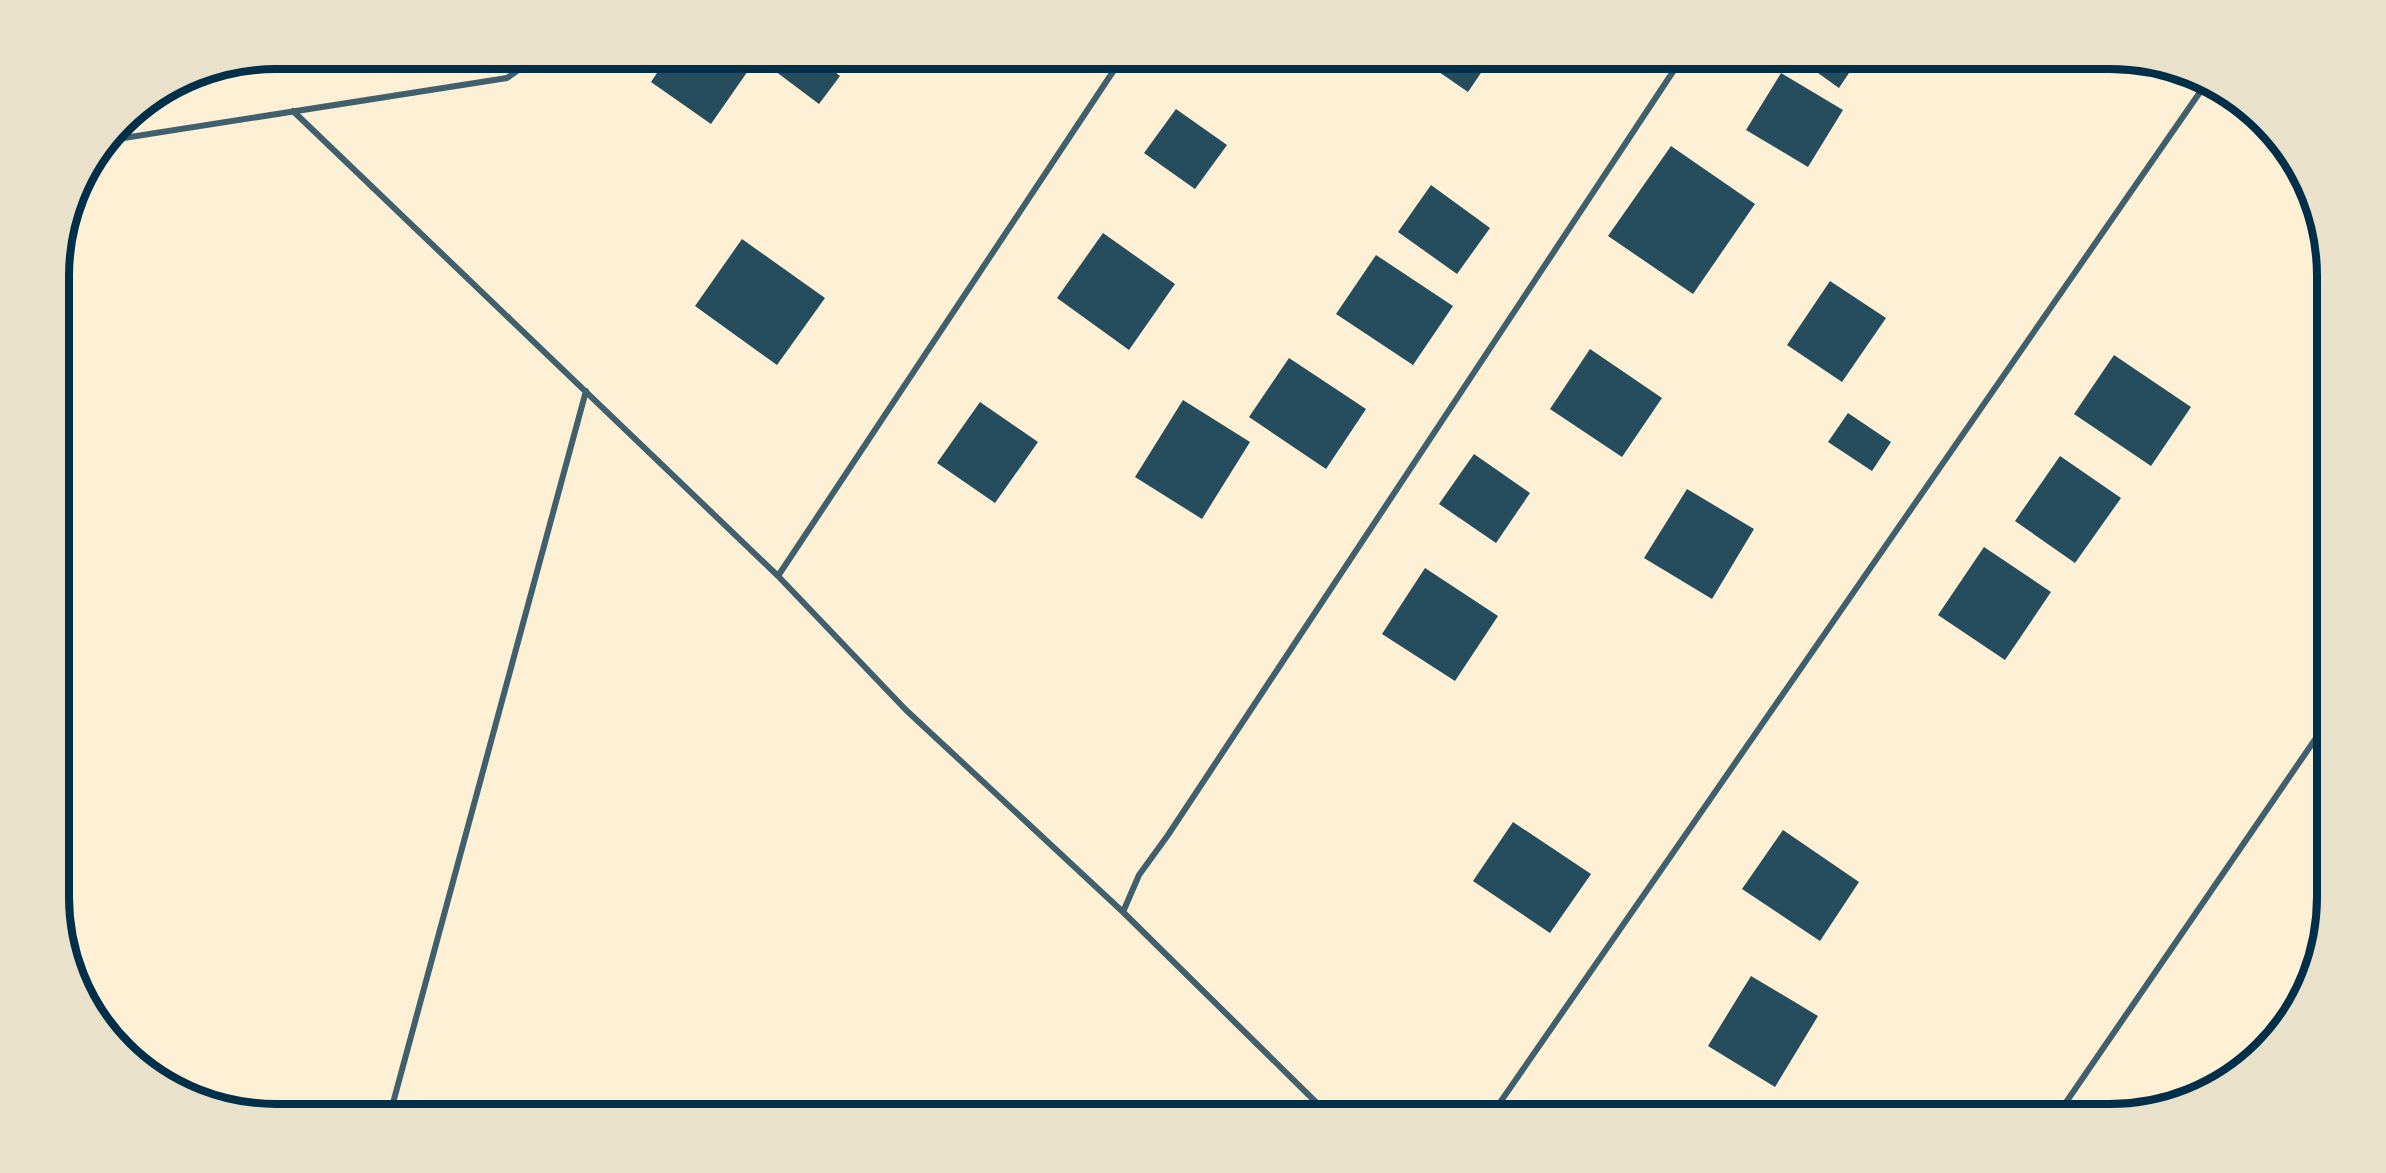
<svg xmlns="http://www.w3.org/2000/svg" width="2386" height="1173" font-family="Ubuntu,sans-serif">
  <rect width="100%" height="100%" fill="#fdf0d5"/>
  <path fill="#264d5e" d="M667,58H736L750,68L711,124L651,82Z
    M772,58H817L840,76L819,104L767,65Z
    M1425,58H1491L1468,92L1423,61Z
    M1797,58H1859L1839,88Z
    M1781,73L1843,110L1808,167L1746,130Z
    M1176,109L1227,145L1195,189L1144,153Z
    M1671,146L1755,204L1693,294L1608,236Z
    M1431,185L1490,228L1457,274L1398,232Z
    M1103,233L1175,284L1129,350L1057,298Z
    M742,239L825,298L777,365L695,306Z
    M1376,255L1453,306L1413,365L1336,314Z
    M1830,281L1886,318L1842,382L1787,345Z
    M1590,349L1662,398L1622,457L1550,409Z
    M2114,355L2191,407L2151,466L2074,414Z
    M1289,358L1366,409L1326,469L1249,417Z
    M1183,400L1250,442L1202,519L1135,477Z
    M980,402L1038,442L995,503L937,463Z
    M1848,413L1891,442L1872,471L1828,442Z
    M1474,454L1530,493L1496,543L1439,504Z
    M2060,456L2121,498L2075,563L2015,521Z
    M1687,489L1754,529L1712,599L1644,558Z
    M1984,547L2051,592L2005,660L1938,615Z
    M1425,568L1498,616L1455,681L1382,634Z
    M1513,822L1591,874L1550,933L1473,881Z
    M1783,830L1859,882L1820,941L1742,889Z
    M1751,976L1818,1016L1775,1087L1708,1046Z"/>
  <g fill="none" stroke-linecap="round" stroke-linejoin="round">
    <path stroke="#3f606c" stroke-width="6" d="M293,111L778,576L906,710L1123,912L1328,1114
      M111,140L507,78L535,58
      M778,576L1122,58
      M1123,912L1139,875L1168,835L1682,58
      M390,1114L586,391
      M1492,1114L2207,82
      M2058,1114L2327,722"/>
  </g>
  <path d="M0 0H2386V1173H0ZM276 69H2110A207 207 0 0 1 2317 276V897A207 207 0 0 1 2110 1104H276A207 207 0 0 1 69 897V276A207 207 0 0 1 276 69Z" fill="#e9e1ca" fill-rule="evenodd"/>
  <path fill="none" stroke="#003049" stroke-width="8" d="M276 69H2110A207 207 0 0 1 2317 276V897A207 207 0 0 1 2110 1104H276A207 207 0 0 1 69 897V276A207 207 0 0 1 276 69Z"/>
</svg>
